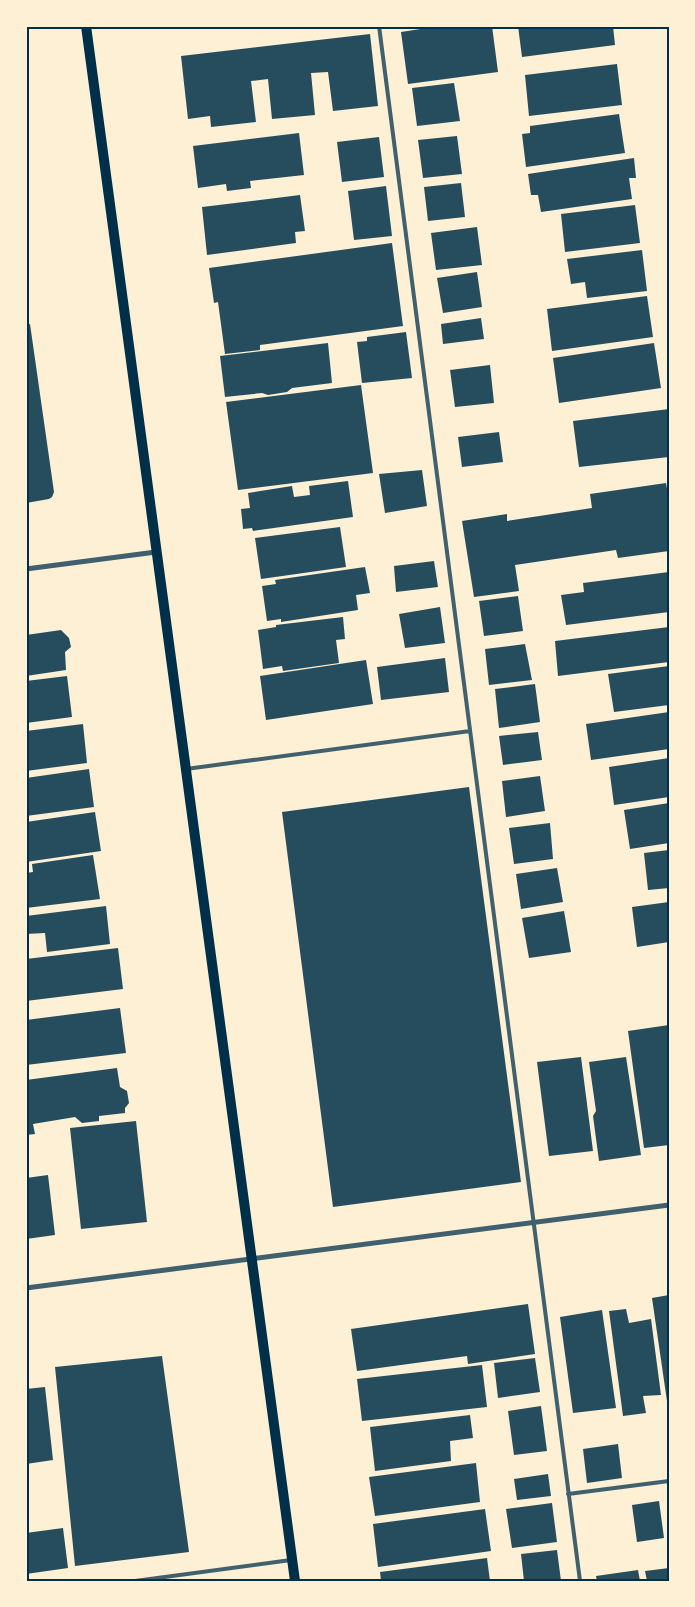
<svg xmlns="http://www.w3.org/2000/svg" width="695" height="1607" font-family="'Fira Sans Condensed',sans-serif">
  <rect width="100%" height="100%" fill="#fdf0d5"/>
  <path fill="#264d5e" d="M440,26H492L498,72L408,84L401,32Z
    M518,26H613L615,45L522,57Z
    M370,34L378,106L333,111L328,72L311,73L315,115L272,119L268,79L251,81L256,122L211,127L210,116L188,119L181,56Z
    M617,64L622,105L529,116L525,75Z
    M454,83L460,121L417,126L412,88Z
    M619,114L625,153L526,167L522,134L530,133V126Z
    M299,133L304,175L250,181L251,188L227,191L226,184L198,188L193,146Z
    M457,136L462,174L423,178L418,140Z
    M379,137L384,177L342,182L337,142Z
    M634,158L636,178H629L632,199L541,212L538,195H531L528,174Z
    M461,183L465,217L428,221L424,187Z
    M386,186L392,236L354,240L348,191Z
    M300,195L305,231L295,232L296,243L207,255L202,207Z
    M635,205L640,243L565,252L561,214Z
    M477,227L482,265L436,270L431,233Z
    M392,243L403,326L260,345V350L225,354L218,302L214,303L209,268Z
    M642,250L647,291L587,298L585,282L571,284L567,259Z
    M477,272L482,307L443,313L437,278Z
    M647,296L653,337L552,351L547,309Z
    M26,308H27L29,320L26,321Z
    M481,318L484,339L443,344L441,324Z
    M30,324L54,492L52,497L49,499L26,503V325Z
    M406,332L412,378L362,383L357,342L367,341V337Z
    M328,343L332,383L292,388L287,392L268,395L262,393L225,397L220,356Z
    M654,343L661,388L559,403L553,358Z
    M490,365L494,403L455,407L450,370Z
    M361,385L373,473L238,490L226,402Z
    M669,409V457L579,467L573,421Z
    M499,432L503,462L462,467L458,437Z
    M422,470L427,506L385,513L379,474Z
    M348,481L353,517L253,531L252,528L243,529L241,509L250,508L248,493L292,486L294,497L310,495L309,486Z
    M666,483L669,501V551L618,558L616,550L515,565L519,591L474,597L462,521L507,514V521L592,508L590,494Z
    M340,527L346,567L261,579L255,538Z
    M434,561L438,587L396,592L394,566Z
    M365,567L370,593L356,595L358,610L281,622V619L267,621L262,586L276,584L275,580Z
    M669,572V612L566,625L561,595L584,592L583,583Z
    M518,596L523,631L484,636L479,601Z
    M440,607L445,643L405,648L399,614Z
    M343,617L345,639L336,640L339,663L283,671L282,666L263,669L258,630L276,627V625Z
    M669,627V662L558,676L555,641Z
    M61,630L69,638L71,647L65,652L66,670L26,676V635Z
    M525,644L532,680L489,685L485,649Z
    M445,658L449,692L381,700L377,667Z
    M366,660L373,704L266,720L260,676Z
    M669,666V705L614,712L608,674Z
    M67,676L72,717L26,723V681Z
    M535,684L540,722L499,728L495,689Z
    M669,712V749L591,760L586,724Z
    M83,724L87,763L26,771V731Z
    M538,732L542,760L503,765L499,736Z
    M669,758V797L614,805L609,767Z
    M89,769L94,807L26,816V778Z
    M540,776L545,811L506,817L502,781Z
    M469,787L521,1182L333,1207L282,812Z
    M669,803V843L630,849L624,810Z
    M95,812L101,851L26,862V822Z
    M550,823L553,859L514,864L509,828Z
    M669,850V888L648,890L644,853Z
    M93,855L100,899L26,908V873L33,872L32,864Z
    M557,868L563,902L521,909L516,874Z
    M669,902V942L637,947L632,907Z
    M106,906L110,944L47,952L45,933L26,934V916Z
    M564,911L571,952L529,958L522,918Z
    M118,948L123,989L26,1001V959Z
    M120,1008L126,1053L26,1065V1020Z
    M669,1025V1145L644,1148L628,1031Z
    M581,1057L593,1151L549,1156L537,1062Z
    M626,1057L641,1155L599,1161L593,1116L596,1111L589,1062Z
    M117,1068L120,1087L127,1091L129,1103L125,1108V1113L99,1116V1121L82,1123L75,1117L33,1124L35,1134L26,1135V1080Z
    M136,1121L147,1222L81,1229L70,1128Z
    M48,1175L55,1235L26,1239V1178Z
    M669,1295V1408H668L652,1298Z
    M528,1304L535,1354L468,1364L467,1356L357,1371L351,1329Z
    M626,1309L629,1323L651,1319L661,1395L643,1396L646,1413L623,1416L609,1311Z
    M602,1310L616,1408L573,1413L560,1317Z
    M162,1356L189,1552L75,1566L55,1367Z
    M535,1358L540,1392L498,1398L494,1363Z
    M482,1365L487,1407L362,1421L357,1379Z
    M45,1387L53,1460L26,1464V1389Z
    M541,1406L547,1451L514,1455L508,1411Z
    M470,1415L473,1438L450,1441L451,1461L375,1471L370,1427Z
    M618,1444L622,1478L587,1483L583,1449Z
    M476,1463L480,1502L375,1516L369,1477Z
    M548,1474L551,1496L517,1500L514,1479Z
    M659,1501L664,1538L637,1542L632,1505Z
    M552,1503L557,1542L512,1548L506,1509Z
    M485,1509L491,1551L378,1567L373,1524Z
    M63,1528L68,1568L26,1574V1533Z
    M557,1550L561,1581H524L521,1554Z
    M487,1558L490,1581H381L380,1572Z
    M669,1568V1581H647L645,1571Z
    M638,1570L640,1581H597L596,1576Z"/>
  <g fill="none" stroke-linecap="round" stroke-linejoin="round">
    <path stroke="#3f606c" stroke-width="4" d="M379,26L580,1581
      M186,769L470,731
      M568,1494L669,1481
      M135,1581L291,1560"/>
    <path stroke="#3f606c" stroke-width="5" d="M26,569L156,552
      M26,1288L669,1205"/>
    <path stroke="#003049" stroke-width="10" d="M86,26L295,1581"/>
  </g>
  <rect width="695" height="1607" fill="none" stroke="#fdf0d5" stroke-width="55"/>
  <rect x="28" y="28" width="640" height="1552" fill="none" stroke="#003049" stroke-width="2"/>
</svg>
